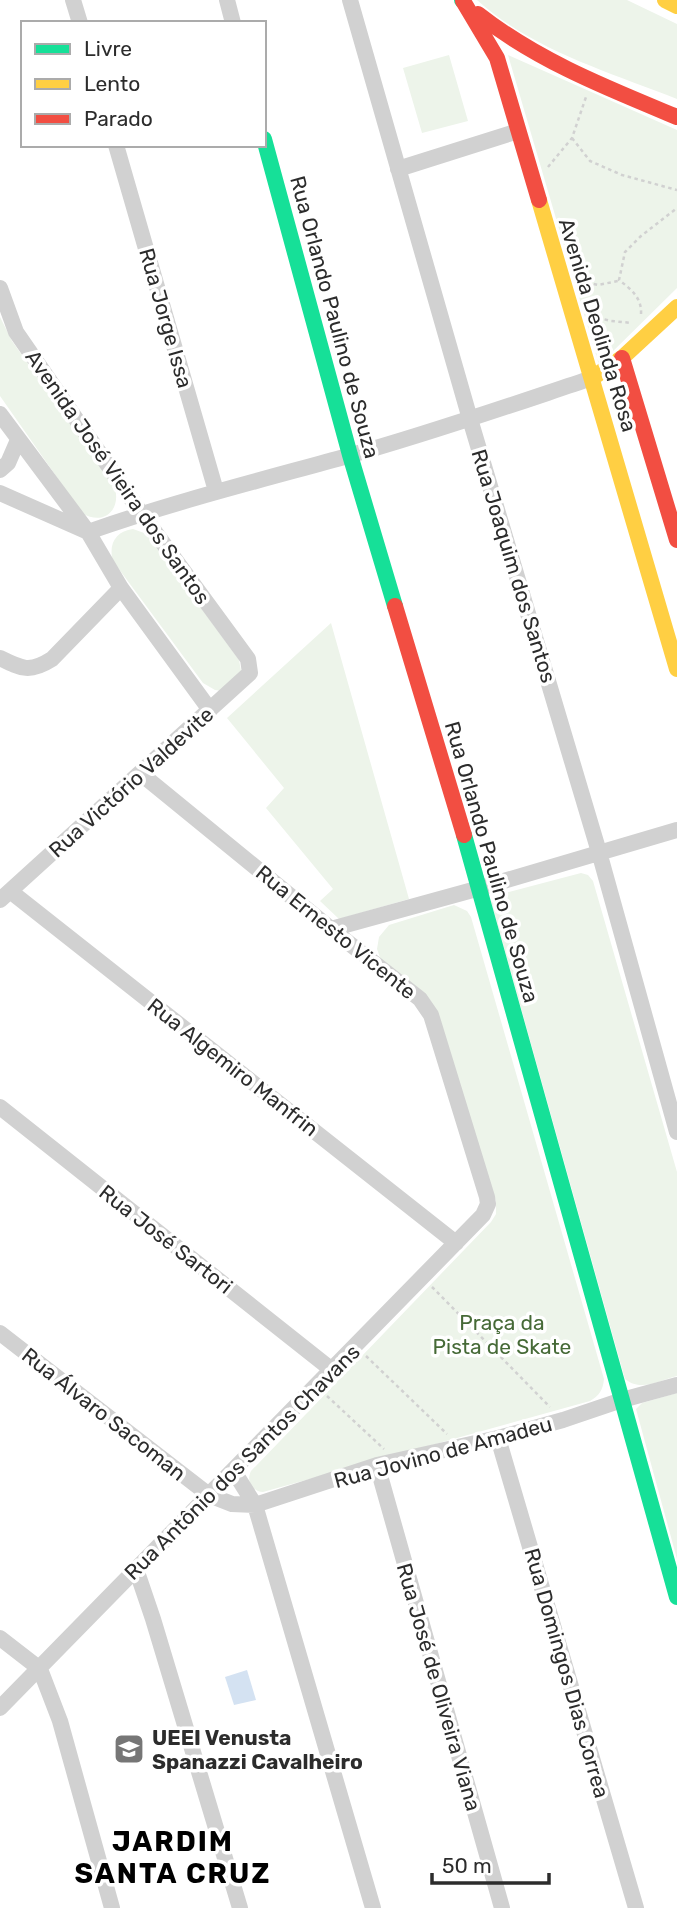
<svg xmlns="http://www.w3.org/2000/svg" width="677" height="1908" font-family="Rubik,sans-serif">
  <rect width="100%" height="100%" fill="#fff"/>
  <path fill="#edf4ea" d="M477,0H627L677,24V99C609,72 532,50 477,0Z
    M449,55L468,121L422,133L403,68Z
    M508,55L677,130V288L599,365Z
    M0,317L12,341L115,488C121,511 103,526 82,513L0,396Z
    M133,529L147,534L239,660L241,671L222,691L215,690L203,683L113,561C108,544 116,531 133,529Z
    M331,623L409,899L339,919L320,901L333,889L266,808L284,788L227,718Z
    M581,873L588,875L593,881L677,1172V1376C658,1381 641,1392 625,1379L491,901L498,895Z
    M454,905L467,911L471,917L604,1379C603,1390 599,1396 590,1401L263,1492C252,1491 246,1481 251,1471L491,1222L496,1214V1201L431,1001L381,960L377,949L379,937L389,925Z
    M677,1393V1559L636,1409L642,1403Z"/>
  <path fill="#d4e2f2" d="M247,1670L256,1700L234,1705L225,1677Z"/>
  <g fill="none" stroke-linecap="round" stroke-linejoin="round">
    <path stroke="#d1d1d1" stroke-width="2.5" stroke-dasharray="3.5 3.5" stroke-linecap="butt" d="M572,138L590,161L622,175L677,190
      M548,167L572,138L586,97
      M580,281L598,285L618,281
      M641,314C642,298 631,289 619,280L625,252L641,236L677,208
      M591,316L611,321L632,323
      M432,1287L550,1407
      M366,1356L447,1434
      M327,1396L384,1449"/>
    <path stroke="#d1d1d1" stroke-width="16" d="M73,0L80,23
      M227,0L233,23
      M350,0L470,419L599,852L677,1132
      M116,145L216,491
      M398,169L518,131
      M0,288L16,332L141,513L248,659L250,673L0,900
      M0,414L88,532L121,588L210,710
      M0,470L8,463L18,440
      M0,493L88,532C173,502 261,480 348,456C431,433 511,405 592,378
      M0,658C22,669 30,673 52,659L121,588
      M10,891L456,1243
      M331,929L480,888L677,830
      M0,1107L332,1370
      M0,1333L209,1495L232,1504L255,1505L377,1465L498,1438L563,1420L622,1400L677,1385
      M498,1438L636,1908
      M377,1465L502,1908
      M233,1470L255,1505L373,1908
      M136,1569L153,1619L240,1908
      M0,1638L40,1669L60,1721L112,1908
      M0,1708L483,1215L488,1204L487,1197L431,1015L420,999L331,929L140,773"/>
    <path stroke="#16e098" stroke-width="16" d="M462,0L463,1
      M264,139L350,455L395,606
      M464,835L677,1597"/>
    <path stroke="#ffcf43" stroke-width="16" d="M665,0L677,6
      M539,200L677,669
      M592,378L622,358L677,307"/>
    <path stroke="#f24e42" stroke-width="16" d="M463,1L497,58L539,200
      M478,14C538,61 607,88 677,117
      M622,358L677,540
      M395,606L464,835"/>
  </g>
  <defs>
    <g id="school-square" transform="scale(1.575)"><rect x="-9" y="-9" width="18" height="18" rx="4" fill="#767676" stroke="#fff"/><path d="M0-5L7-2L0 1L-7-2ZM-4 1L0 2.5L4 1V4Q0 6-4 4Z" fill="#fff"/></g>
  </defs>
  <g fill-rule="evenodd">
    <use href="#school-square" x="129" y="1749"/>
  </g>
  <g text-anchor="middle" dominant-baseline="central" stroke-width="7" stroke-linejoin="round" paint-order="stroke">
    <g font-size="21" fill="#2c2c2c" stroke="#fff">
      <text transform="translate(335 317) rotate(75)">Rua Orlando Paulino de Souza</text>
      <text transform="translate(166 318) rotate(74)">Rua Jorge Issa</text>
      <text transform="translate(598 325) rotate(73)">Avenida Deolinda Rosa</text>
      <text transform="translate(118 477) rotate(55)">Avenida José Vieira dos Santos</text>
      <text transform="translate(514 566) rotate(73)">Rua Joaquim dos Santos</text>
      <text transform="translate(131 782) rotate(-42)">Rua Victório Valdevite</text>
      <text transform="translate(492 862) rotate(74)">Rua Orlando Paulino de Souza</text>
      <text transform="translate(336 932) rotate(39)">Rua Ernesto Vicente</text>
      <text transform="translate(233 1067) rotate(38)">Rua Algemiro Manfrin</text>
      <text transform="translate(166 1239) rotate(38)">Rua José Sartori</text>
      <text transform="translate(104 1414) rotate(38)">Rua Álvaro Sacoman</text>
      <text transform="translate(443 1452) rotate(-15)">Rua Jovino de Amadeu</text>
      <text transform="translate(242 1462) rotate(-45)">Rua Antônio dos Santos Chavans</text>
      <text transform="translate(567 1673) rotate(74)">Rua Domingos Dias Correa</text>
      <text transform="translate(439 1687) rotate(74)">Rua José de Oliveira Viana</text>
    </g>
    <g font-size="21" fill="#466a37" stroke="#fff">
      <text x="502" y="1322">Praça da<tspan x="502" dy="24">Pista de Skate</tspan></text>
    </g>
    <g font-size="21" font-weight="bold" fill="#2c2c2c" stroke="#fff" text-anchor="start">
      <text x="152" y="1737">UEEI Venusta<tspan x="152" dy="24">Spanazzi Cavalheiro</tspan></text>
    </g>
    <g font-size="28" font-weight="bold" letter-spacing="2" fill="#000" stroke="#fff">
      <text x="173" y="1841">JARDIM<tspan x="173" dy="32">SANTA CRUZ</tspan></text>
    </g>
  </g>
  <rect x="21" y="21" width="245" height="126" fill="#ffffff" stroke="#ababab" stroke-width="2"/>
  <rect x="35" y="44" width="35" height="10" fill="#16e098" stroke="#ababab" stroke-width="2"/>
  <text x="84" y="56" font-size="21" fill="#2c2c2c">Livre</text>
  <rect x="35" y="79" width="35" height="10" fill="#ffcf43" stroke="#ababab" stroke-width="2"/>
  <text x="84" y="91" font-size="21" fill="#2c2c2c">Lento</text>
  <rect x="35" y="114" width="35" height="10" fill="#f24e42" stroke="#ababab" stroke-width="2"/>
  <text x="84" y="126" font-size="21" fill="#2c2c2c">Parado</text>
  <path d="M432 1873v10h117v-10" fill="none" stroke="#2c2c2c" stroke-width="3.5"/>
  <text x="442" y="1873" font-size="21" fill="#2c2c2c" stroke="#ffffff" stroke-width="5" paint-order="stroke">50 m</text>
</svg>
